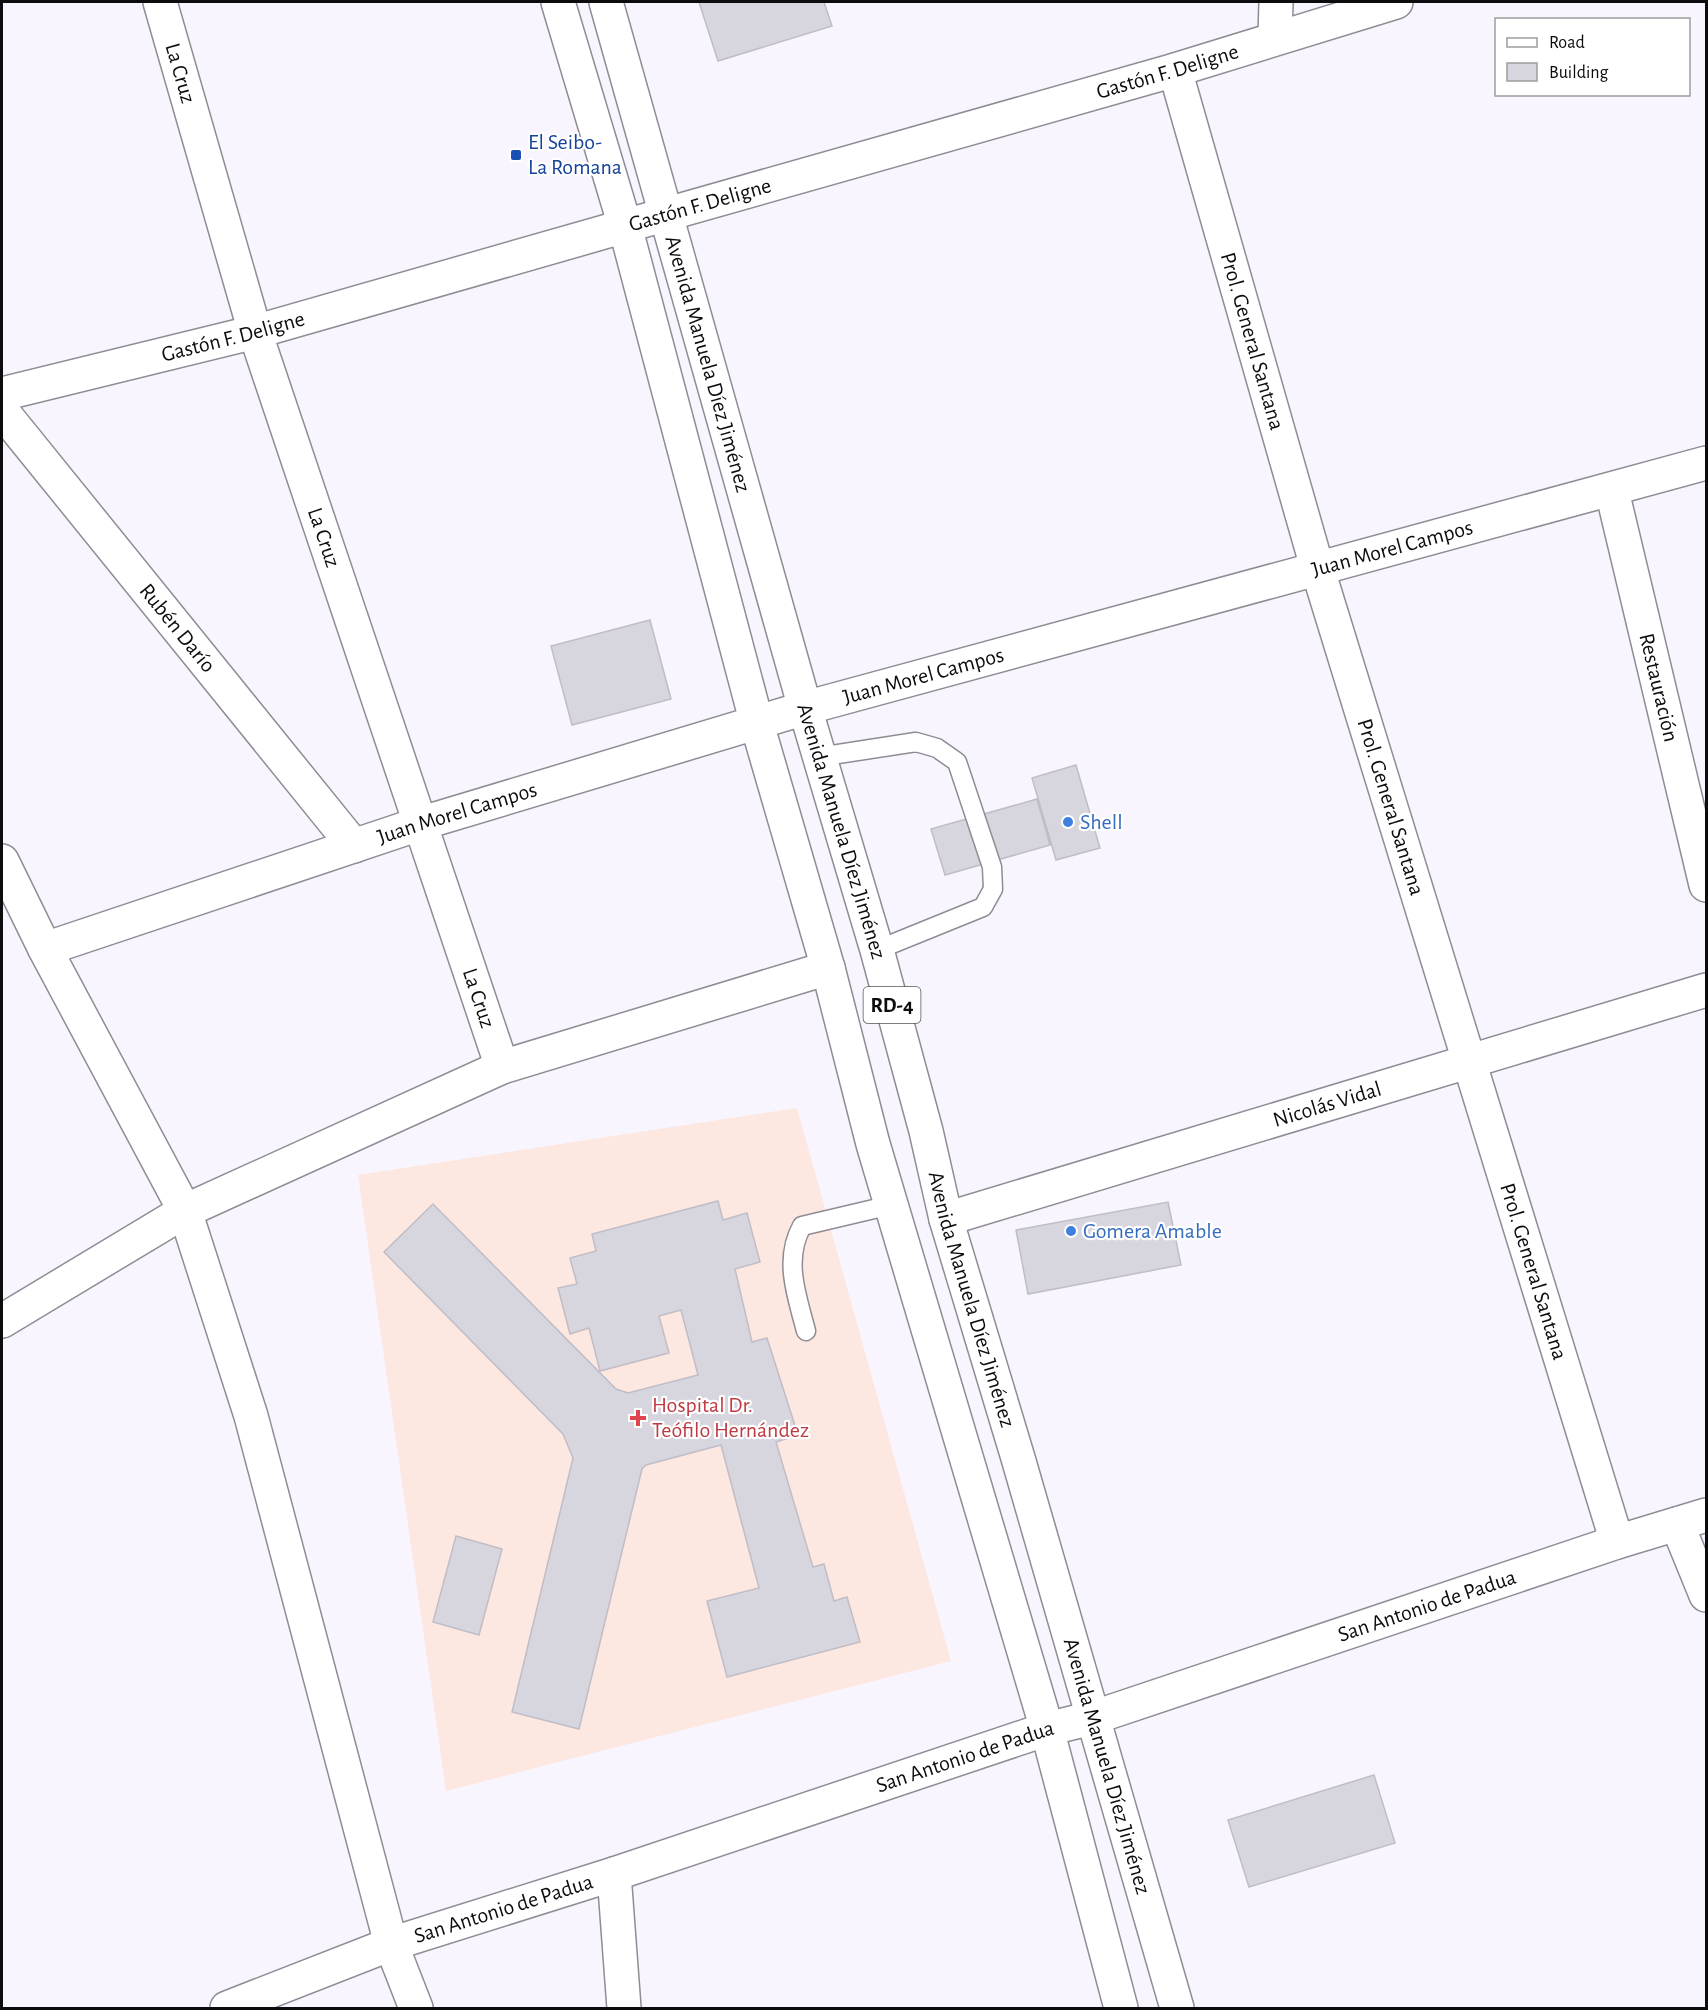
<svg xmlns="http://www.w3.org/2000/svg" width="1708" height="2010" font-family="'Alegreya Sans',sans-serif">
  <rect width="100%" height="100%" fill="#f8f5ff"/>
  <path fill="#fce8e1" d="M797,1108L951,1661L446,1791L358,1175Z"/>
  <path fill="#d7d5de" stroke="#c0bdc6" stroke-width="1.5" d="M699,2H824L832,26L718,61Z
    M650,620L671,699L572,725L551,646Z
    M1076,765L1100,848L1056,860L1032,778Z
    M1037,799L1050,845L945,875L931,829Z
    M718,1201L723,1220L747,1213L760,1262L735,1269L752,1342L767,1338L798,1435L776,1442L813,1567L824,1564L834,1601L847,1597L860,1642L727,1677L707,1601L759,1588L721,1445L646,1465L642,1469L579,1729L512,1712L573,1458L563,1434L384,1252L433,1204L616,1389L628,1393L698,1375L681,1310L659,1316L669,1353L600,1371L589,1328L570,1334L558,1288L577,1284L570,1258L596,1251L592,1234Z
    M1168,1202L1181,1265L1028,1294L1016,1230Z
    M456,1536L502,1549L479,1635L433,1622Z
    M1374,1775L1395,1843L1249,1887L1228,1820Z"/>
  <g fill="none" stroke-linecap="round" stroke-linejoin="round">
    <g stroke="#8e8c94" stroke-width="21">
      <path id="lane" d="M819,757L916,742L937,748L957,762L992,867L993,889L983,907L877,950
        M806,1331C797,1296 783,1260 802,1226L891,1205"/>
    </g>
    <g stroke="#8e8c94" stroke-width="36">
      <g id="street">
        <path id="s1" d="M160,2L255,332L502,1067"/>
        <path id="s2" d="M1175,70L1317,567L1617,1542"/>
        <path id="s3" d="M2,394L255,332L625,226"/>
        <path id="s4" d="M2,411L354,846"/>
        <path id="s5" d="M1612,491L1706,885"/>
        <path d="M2,861L45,949L185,1211L251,1416L391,1944L416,2008"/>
        <path id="s6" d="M45,949L419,824L805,708L1706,463"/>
        <path id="s7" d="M946,1219L1706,990"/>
        <path d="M2,1321L185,1211L502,1067L828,968"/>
        <path d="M1677,1524L1706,1595"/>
        <path d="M614,1874L624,2008"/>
        <path id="s8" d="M227,2008L391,1944L614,1874L1047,1729L1092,1718L1617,1542L1706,1515"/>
      </g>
    </g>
    <g stroke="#8e8c94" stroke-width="36">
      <g id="secondary">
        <path d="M1275,38L1276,2"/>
        <path id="s9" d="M625,226L1175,70L1396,2"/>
      </g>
    </g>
    <g stroke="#8e8c94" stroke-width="36">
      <g id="primary">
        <path d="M558,2L625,226L757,724L828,968L873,1144L1047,1729L1121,2008"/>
        <path id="s10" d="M606,2L805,708L877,950L926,1131L946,1219L1018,1458L1177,2008"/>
      </g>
    </g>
    <use href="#lane" stroke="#fff" stroke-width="18"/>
    <use href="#street" stroke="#fff" stroke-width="33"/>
    <use href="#secondary" stroke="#fff" stroke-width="33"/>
    <use href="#primary" stroke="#fff" stroke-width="33"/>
  </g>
  <rect fill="#1a4fb4" stroke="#fff" stroke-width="2" x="510" y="149" width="12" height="12" rx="3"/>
  <g fill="#3f7fe0" stroke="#fff" stroke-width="2">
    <circle cx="1068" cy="822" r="6"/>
    <circle cx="1071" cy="1231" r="6"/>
  </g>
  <path fill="#e0444e" stroke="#fff" stroke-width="2" d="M635 1409h6v6h6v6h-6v6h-6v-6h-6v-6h6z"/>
  <g text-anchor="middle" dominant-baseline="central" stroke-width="4.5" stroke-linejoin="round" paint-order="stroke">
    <rect fill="#fff" stroke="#555456" stroke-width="1.5" x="863.5" y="987" width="57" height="36" rx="4.5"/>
    <g font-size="21" font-weight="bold" fill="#0c0b0e">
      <text x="892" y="1005">RD-4</text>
    </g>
    <g font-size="22" fill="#0c0b0e" stroke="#fff">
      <text stroke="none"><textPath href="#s9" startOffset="564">Gastón F. Deligne</textPath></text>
      <text stroke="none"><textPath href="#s1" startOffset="74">La Cruz</textPath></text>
      <text stroke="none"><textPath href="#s9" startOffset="78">Gastón F. Deligne</textPath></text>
      <text stroke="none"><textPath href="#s3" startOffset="238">Gastón F. Deligne</textPath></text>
      <text stroke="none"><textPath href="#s2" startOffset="282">Prol. General Santana</textPath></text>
      <text stroke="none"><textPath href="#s10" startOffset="376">Avenida Manuela Díez Jiménez</textPath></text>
      <text stroke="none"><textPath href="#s1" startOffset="560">La Cruz</textPath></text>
      <text stroke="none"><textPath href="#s6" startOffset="1406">Juan Morel Campos</textPath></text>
      <text stroke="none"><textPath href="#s4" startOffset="279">Rubén Darío</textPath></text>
      <text stroke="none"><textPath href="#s6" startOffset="920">Juan Morel Campos</textPath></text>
      <text stroke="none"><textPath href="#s5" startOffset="202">Restauración</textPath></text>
      <text stroke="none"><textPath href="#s2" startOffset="768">Prol. General Santana</textPath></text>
      <text stroke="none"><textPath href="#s6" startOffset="434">Juan Morel Campos</textPath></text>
      <text stroke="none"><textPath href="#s10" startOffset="862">Avenida Manuela Díez Jiménez</textPath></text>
      <text stroke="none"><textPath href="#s1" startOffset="1046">La Cruz</textPath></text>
      <text stroke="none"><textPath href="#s7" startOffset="398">Nicolás Vidal</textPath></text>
      <text stroke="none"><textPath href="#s2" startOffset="1254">Prol. General Santana</textPath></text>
      <text stroke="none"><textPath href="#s10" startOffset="1348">Avenida Manuela Díez Jiménez</textPath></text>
      <text stroke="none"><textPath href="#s8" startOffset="1266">San Antonio de Padua</textPath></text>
      <text stroke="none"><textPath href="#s8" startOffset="780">San Antonio de Padua</textPath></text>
      <text stroke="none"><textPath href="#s10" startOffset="1834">Avenida Manuela Díez Jiménez</textPath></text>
      <text stroke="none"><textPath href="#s8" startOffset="294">San Antonio de Padua</textPath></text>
    </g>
    <g font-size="22" fill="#164399" stroke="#fff" text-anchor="start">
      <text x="528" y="142">El Seibo-<tspan x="528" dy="25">La Romana</tspan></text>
    </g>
    <g font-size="22" fill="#366cbe" stroke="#fff" text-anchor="start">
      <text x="1080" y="822">Shell</text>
      <text x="1083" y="1231">Gomera Amable</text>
    </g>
    <g font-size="22" fill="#be3a42" stroke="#fff" text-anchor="start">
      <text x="652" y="1405">Hospital Dr.<tspan x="652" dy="25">Teófilo Hernández</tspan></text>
    </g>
  </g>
  <rect width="1708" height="2010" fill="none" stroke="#0c0b0e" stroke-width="6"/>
  <rect x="1495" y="18" width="195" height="78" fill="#ffffff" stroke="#9e9d9f" stroke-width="1.5"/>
  <rect x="1507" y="38" width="30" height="9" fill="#ffffff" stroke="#9e9d9f" stroke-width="1.5"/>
  <text x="1549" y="48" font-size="18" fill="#0c0b0e">Road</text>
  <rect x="1507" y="63" width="30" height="18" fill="#d7d5de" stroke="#9e9d9f" stroke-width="1.5"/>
  <text x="1549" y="78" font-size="18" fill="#0c0b0e">Building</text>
</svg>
